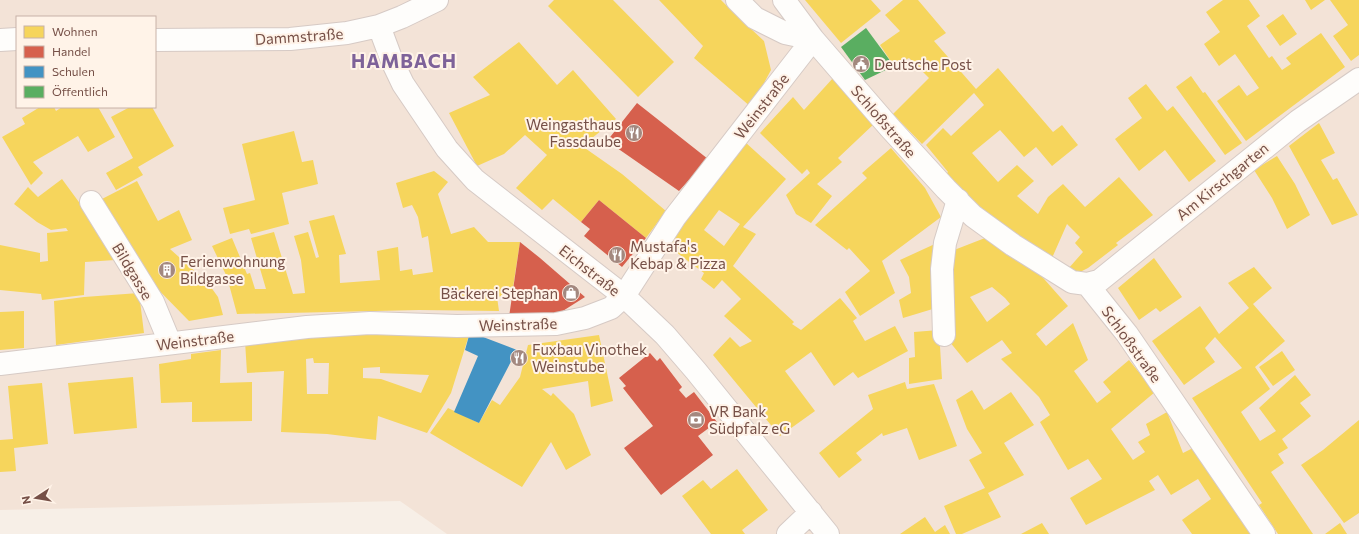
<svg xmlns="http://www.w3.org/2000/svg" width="1359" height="534" font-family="Commissioner,sans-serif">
  <rect width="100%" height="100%" fill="#f7efe7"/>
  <path fill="#f3e3d7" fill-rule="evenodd" d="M0,0H1359V534H447L400,501L0,510ZM17,17H155V107H17Z"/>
  <path fill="#f6d55c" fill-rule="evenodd" d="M554,0H613L674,62L638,97L548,6Z
    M659,0H721L735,14L764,41L771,70L751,107L694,58L703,46Z
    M805,0H871L881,11L841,43Z
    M903,0H918L946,33L934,41L976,89L998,68L1053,132L1062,125L1078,145L1052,166L1036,147L1024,157L1000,130L972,153L998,182L1017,165L1034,181L1017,196L1038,214L1048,197L1063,184L1085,207L1119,177L1153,215L1116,243L1118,245L1088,268L1082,271H1075L1068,269L1083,252L1075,243L1080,237L1067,224L1052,258L1022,239L974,202L946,174L948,172L926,145L943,128L951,136L984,105L974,93L922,144L893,114L929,78L909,58L894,66L880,45L900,31L885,15Z
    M1223,0H1249L1260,16L1247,26L1269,58L1272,56L1282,70L1291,64L1286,58L1321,33L1345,67L1246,141L1217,101L1239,85L1247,96L1259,88L1235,54L1219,66L1204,44L1220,32L1206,12Z
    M1305,0H1325L1311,10Z
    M1330,0H1359V55L1351,61L1333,36L1348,25Z
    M1283,14L1297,34L1280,46L1266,26Z
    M519,42L557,85L573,70L616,119L582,146L622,174L666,211L646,238L599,200L581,222L553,199L542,210L516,188L547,155L525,135L504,154L477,166L449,113L490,95L473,77Z
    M1191,76L1203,93L1205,92L1242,143L1225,155L1176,87Z
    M833,78L875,123L838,158L842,162L817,184L832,196L811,223L796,214L786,195L810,173L807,169L802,174L760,133L793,97L804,110Z
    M1146,84L1167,111L1173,106L1216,161L1189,182L1165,150L1139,171L1115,139L1142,118L1128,98Z
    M40,107H54L56,111L62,107H98L115,137L88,152L78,136L33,162L43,173L31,185L2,137L25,124L22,118Z
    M130,107H152L174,146L138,167L143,175L116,190L106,173L133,158L111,117Z
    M1319,123L1335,153L1321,160L1333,180L1337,178L1358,215L1332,225L1289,146Z
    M294,131L302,162L313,160L318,184L282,193L289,224L251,234L249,229L230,234L223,208L255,200L242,144Z
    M745,142L786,179L743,227L756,234L733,266L794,322L792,324L801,330L840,298L857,318L853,321L865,341L895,326L908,351L858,378L853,372L834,386L811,352L785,371L815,411L780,436L713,355L730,337L740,347L752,341L724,316L741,299L722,280L714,289L701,279L704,273L668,246L701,197ZM719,210L740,224L724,246L704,230Z
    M891,148L925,188L941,217L882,261L895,293L860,316L845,292L870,271L849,248L847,250L815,225L867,178L862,173Z
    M1277,156L1295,184L1310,215L1287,229L1272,198L1254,170Z
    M434,171L448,182L438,194L451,234L474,227L488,242H520L512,294L497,297L499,311L419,310L237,314L227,277L212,246L232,238L247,274L250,273L255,289H266L251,238L274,232L293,294L305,293L301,260L294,236L308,232L316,258L319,257L309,221L334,215L346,254L339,255L340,283L380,280L377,251L398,247L400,271L412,269L413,275L433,272L428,236L422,238L418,217L412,205L403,208L396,183Z
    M62,179L95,224L115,260L85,262L84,295L42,300L41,294L0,290V245L40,253V262L48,261L47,233L68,231L66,228L51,230L37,222L14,204L28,187L38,197Z
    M137,181L158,221L179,210L192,240L170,249L208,283L218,297L223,315L189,321L142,273L100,200Z
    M985,238L1037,271L1068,306L1036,334L1046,346L1073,323L1088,360L1074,371L1097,403L1111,392L1103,382L1129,360L1155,392L1111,429L1133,460L1145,452L1138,442L1150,435L1146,424L1167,412L1183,453L1199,445L1253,534H1192L1182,520L1211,499L1198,479L1171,495L1158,475L1149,481L1155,490L1086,525L1070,498L1102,479L1088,459L1068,470L1040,422L1050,415L1039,397L1001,359L1012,353L1002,340L967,363L949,341V252ZM992,287L1005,298L1010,304L987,322L970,297Z
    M937,243L936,308L903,318L899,300L911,293L909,277L900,260Z
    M1154,258L1182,297L1160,312L1156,308L1139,320L1118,288Z
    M1254,267L1272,288L1253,304L1285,341L1255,367L1270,389L1241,412L1260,441L1276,431L1259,408L1295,375L1311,395L1300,403L1311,416L1282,439L1288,448L1278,454L1284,463L1271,472L1313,534H1278L1259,505L1262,503L1192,398L1242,368L1215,337L1205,348L1215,362L1184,385L1152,341L1200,306L1219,334L1249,308L1228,283Z
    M139,293L144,333L56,345L54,301L84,297Z
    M24,311V348L0,350V312Z
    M939,330L942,379L909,384V358L915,357L914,332Z
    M329,333L469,335L451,393L427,433L378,416L376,440L327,434L281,432L284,371L247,373L245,341ZM313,358L314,363H329L328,394H307L306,359ZM380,367V373L429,375L421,393L381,379L363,378V368Z
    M599,335L613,401L591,407L588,381L542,389L551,396L553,393L574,414L591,455L566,470L551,442L522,487L430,433L448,408L479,423L492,400L500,405L520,377L528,345Z
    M221,350L220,383L252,382V421L192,422V402L161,403L159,364L191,359V354Z
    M1282,351L1295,370L1273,386L1259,367Z
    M133,377L137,428L74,434L68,383Z
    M905,382L907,389L934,384L957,446L919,460L907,428L883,436L882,433L856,453L862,460L839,478L819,453L873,409L868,395Z
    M42,383L48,444L14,448L16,471L0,472V440L13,439L8,386Z
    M972,390L984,410L1011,392L1034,425L1004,443L1024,475L988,493L1001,517L962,534H956L944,506L985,488L969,460L982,453L967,429L956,400Z
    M1359,420V513L1344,523L1301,465L1323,450Z
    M737,469L768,510L742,530L745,534H711L682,496L703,480L711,489Z
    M925,517L935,532L945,525L950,534H900Z
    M1042,523L1049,534H1021Z
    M1340,523L1347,534H1325Z"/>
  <path fill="#d6604d" d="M637,103L708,159L679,191L607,141Z
    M599,200L646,238L622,267L584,236L590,229L581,222Z
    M520,242L540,258L585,297L558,314L509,317Z
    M650,353L657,361L660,358L682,387L679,390L686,398L694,392L717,422L698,436L713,455L661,495L624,448L653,426L623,388L626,386L619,378Z"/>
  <path fill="#4393c3" d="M470,332L517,350L479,423L454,412L478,356L465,350Z"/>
  <path fill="#5aae61" d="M866,28L894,66L865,80L841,47Z"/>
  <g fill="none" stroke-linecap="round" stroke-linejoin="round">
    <g stroke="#d6cac5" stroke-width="24">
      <path id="minor" d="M737,0L755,18L785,33L813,39
        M784,0L813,39L890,128L946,189L973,216L1013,245L1072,282L1087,284L1127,334L1264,534
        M379,26L392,61L403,84L447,149L475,180L624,296L665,335L696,371L828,534
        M0,40L17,39
        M155,40L290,39L347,33L379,26L402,17L437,0
        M91,202L153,302L170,343
        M1087,284L1099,281L1298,121L1359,79
        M944,335L942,269L945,243L958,200
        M0,364L307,327L370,323L457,326L556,324L585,318L611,308L624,296L675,217L813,39
        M788,534L811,512"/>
    </g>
    <use href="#minor" stroke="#fefdfb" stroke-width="22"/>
  </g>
  <defs>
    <g id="civic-disc" transform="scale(0.9)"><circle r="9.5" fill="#a3887f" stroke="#fff3e8"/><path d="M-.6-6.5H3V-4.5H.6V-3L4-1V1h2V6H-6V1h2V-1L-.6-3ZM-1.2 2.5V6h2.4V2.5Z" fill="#fff"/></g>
    <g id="restaurant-disc" transform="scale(0.9)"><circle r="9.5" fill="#a3887f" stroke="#fff3e8"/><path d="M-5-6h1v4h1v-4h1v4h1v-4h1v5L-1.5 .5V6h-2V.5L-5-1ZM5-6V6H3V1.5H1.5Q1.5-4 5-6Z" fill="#fff"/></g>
    <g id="building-disc" transform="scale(0.9)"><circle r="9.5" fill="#a3887f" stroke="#fff3e8"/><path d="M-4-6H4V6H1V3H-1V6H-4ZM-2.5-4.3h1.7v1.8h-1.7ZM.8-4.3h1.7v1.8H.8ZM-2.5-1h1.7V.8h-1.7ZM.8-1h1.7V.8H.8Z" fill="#fff"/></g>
    <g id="shop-disc" transform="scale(0.9)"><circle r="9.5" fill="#a3887f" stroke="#fff3e8"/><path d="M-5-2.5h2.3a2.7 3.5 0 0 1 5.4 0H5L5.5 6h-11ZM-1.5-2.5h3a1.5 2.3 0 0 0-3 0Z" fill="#fff"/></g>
    <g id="bank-disc" transform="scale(0.9)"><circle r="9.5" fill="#a3887f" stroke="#fff3e8"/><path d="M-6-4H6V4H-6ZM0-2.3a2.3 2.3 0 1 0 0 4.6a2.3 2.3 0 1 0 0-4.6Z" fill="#fff"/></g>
  </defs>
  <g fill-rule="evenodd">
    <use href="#civic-disc" x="861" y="64"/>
    <use href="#restaurant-disc" x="634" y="133"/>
    <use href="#restaurant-disc" x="617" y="255"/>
    <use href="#building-disc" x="167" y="270"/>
    <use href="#shop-disc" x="571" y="293"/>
    <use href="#restaurant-disc" x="519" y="358"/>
    <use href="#bank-disc" x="696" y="420"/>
  </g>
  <g text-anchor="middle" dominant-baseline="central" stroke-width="4" stroke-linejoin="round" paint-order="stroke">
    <g font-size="15" fill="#765047" stroke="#fff3e8">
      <text transform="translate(299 36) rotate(-4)">Dammstraße</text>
      <text transform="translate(761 106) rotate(-52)">Weinstraße</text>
      <text transform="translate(884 121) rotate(49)">Schloßstraße</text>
      <text transform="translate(1222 181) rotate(-39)">Am Kirschgarten</text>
      <text transform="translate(590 270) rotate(38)">Eichstraße</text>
      <text transform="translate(133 271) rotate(59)">Bildgasse</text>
      <text transform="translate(518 324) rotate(-2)">Weinstraße</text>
      <text transform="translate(195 340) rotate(-7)">Weinstraße</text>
      <text transform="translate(1132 344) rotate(54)">Schloßstraße</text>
    </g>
    <g font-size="15" fill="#765047" stroke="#fff3e8" text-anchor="start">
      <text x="874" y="64">Deutsche Post</text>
      <text x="621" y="124" text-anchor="end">Weingasthaus<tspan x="621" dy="17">Fassdaube</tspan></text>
      <text x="630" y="246">Mustafa's<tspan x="630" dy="17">Kebap &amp; Pizza</tspan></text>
      <text x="180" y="261">Ferienwohnung<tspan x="180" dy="17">Bildgasse</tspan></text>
      <text x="558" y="293" text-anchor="end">Bäckerei Stephan</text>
      <text x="532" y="349">Fuxbau Vinothek<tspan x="532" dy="17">Weinstube</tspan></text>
      <text x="709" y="411">VR Bank<tspan x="709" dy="17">Südpfalz eG</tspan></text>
    </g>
    <g font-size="19" font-weight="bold" letter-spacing="1" fill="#7e6299" stroke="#fff3e8">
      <text x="404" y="60">HAMBACH</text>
    </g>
  </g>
  <rect x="16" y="16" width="140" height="92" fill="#fff3e8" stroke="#c8b2a8"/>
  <rect x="24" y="26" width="20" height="12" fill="#f6d55c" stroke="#c8b2a8"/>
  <text x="52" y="36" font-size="12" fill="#765047">Wohnen</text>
  <rect x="24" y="46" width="20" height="12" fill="#d6604d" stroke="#c8b2a8"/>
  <text x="52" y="56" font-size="12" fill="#765047">Handel</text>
  <rect x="24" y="66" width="20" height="12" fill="#4393c3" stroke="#c8b2a8"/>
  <text x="52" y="76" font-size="12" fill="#765047">Schulen</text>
  <rect x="24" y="86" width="20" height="12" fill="#5aae61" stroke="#c8b2a8"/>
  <text x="52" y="96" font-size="12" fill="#765047">Öffentlich</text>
  <g transform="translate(36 498) rotate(258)" stroke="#fff3e8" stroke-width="3" paint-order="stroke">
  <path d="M0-3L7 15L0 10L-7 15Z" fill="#765047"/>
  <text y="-6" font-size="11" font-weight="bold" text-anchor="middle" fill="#765047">N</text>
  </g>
</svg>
